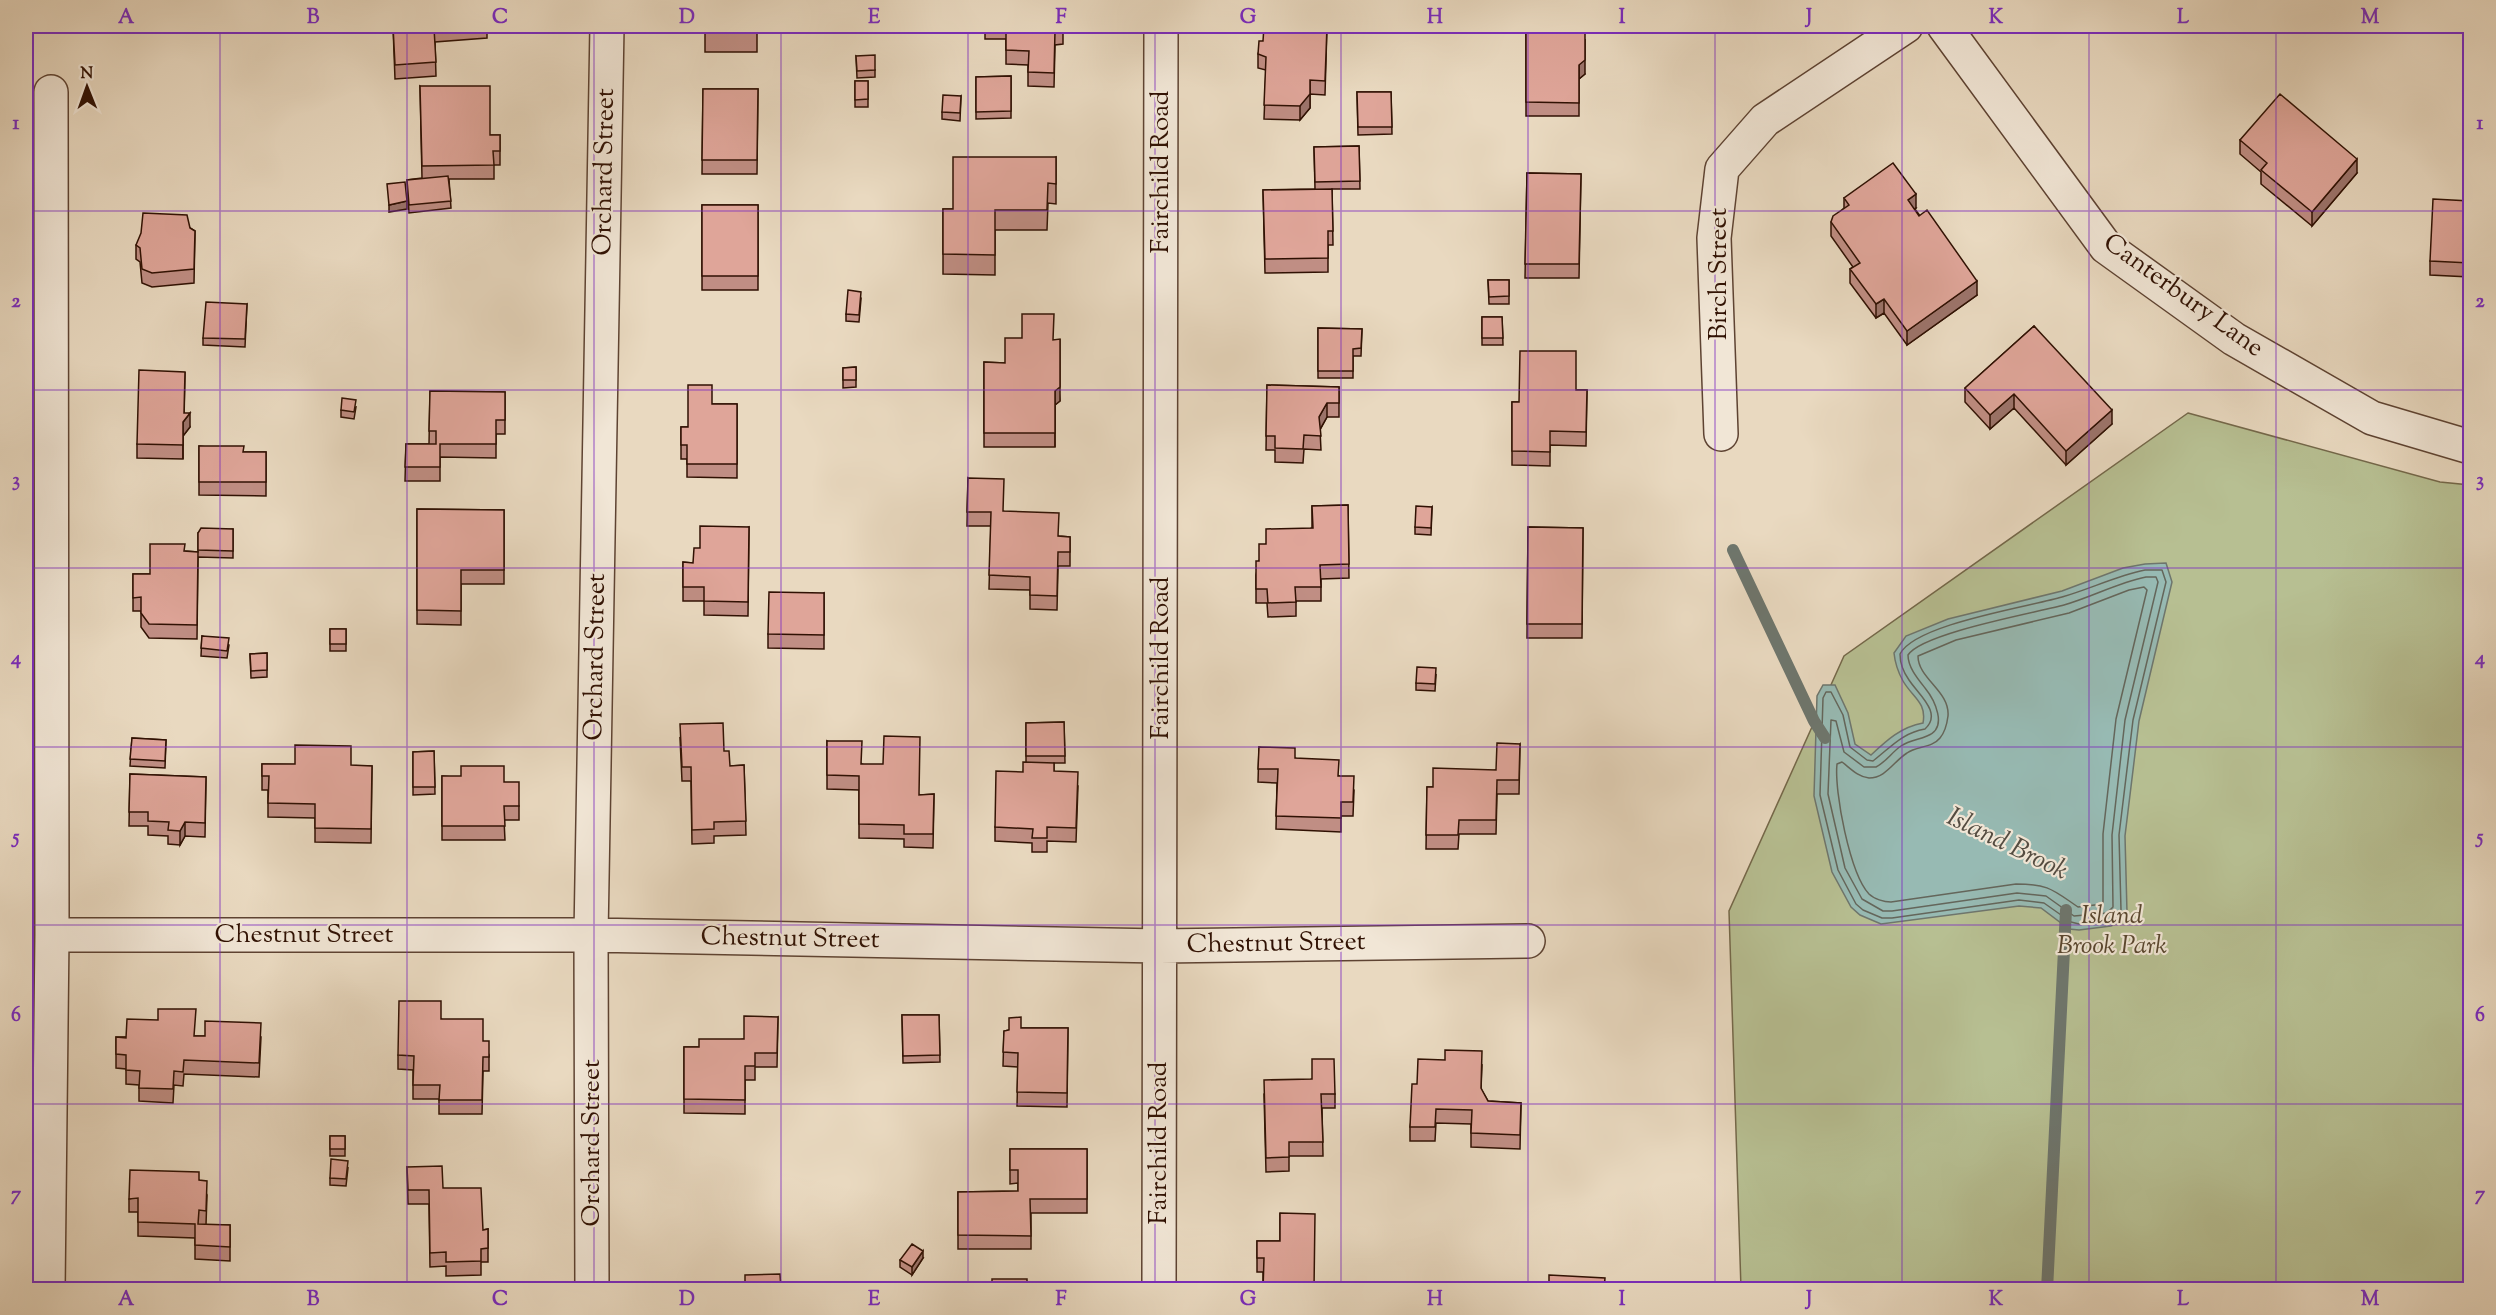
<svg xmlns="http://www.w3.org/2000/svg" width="2496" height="1315" font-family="'Sorts Mill Goudy',serif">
  <rect width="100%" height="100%" fill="#e9d9c0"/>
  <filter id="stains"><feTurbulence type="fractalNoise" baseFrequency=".00333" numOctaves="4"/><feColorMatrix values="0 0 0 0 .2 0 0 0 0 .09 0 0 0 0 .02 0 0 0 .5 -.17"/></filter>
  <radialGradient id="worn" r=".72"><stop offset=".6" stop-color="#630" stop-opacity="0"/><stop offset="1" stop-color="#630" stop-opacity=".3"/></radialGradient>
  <path fill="#b7bf92" stroke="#74684a" stroke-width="1.5" d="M2188,413L2440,482L2470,485V1289H1741L1729,911L1844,656Z"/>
  <path fill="#97bab3" stroke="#6e766d" stroke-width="1.5" d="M2166,563L2172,582L2139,721L2125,836L2127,912L2120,922L2111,926L2079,930L2069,929L2041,908L2019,906L1881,924L1860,915L1851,907L1832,872L1814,796L1817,696L1823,685H1835L1848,713L1855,744L1871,755C1887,740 1901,727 1923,723C1927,702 1912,697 1903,681C1898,672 1895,663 1894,653L1906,636L1948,619L2062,591L2123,568L2145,564Z"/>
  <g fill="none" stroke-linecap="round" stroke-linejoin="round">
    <path stroke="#64665b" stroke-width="1.5" d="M2145,570H2162L2166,582L2133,720L2119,835L2121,910L2116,917L2109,921L2079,924L2071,922L2044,903L2019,900L1892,918H1882L1863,910L1856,904L1838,870L1820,795L1823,698L1826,692H1831L1843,715L1850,747L1867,760L1873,761C1891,747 1902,733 1925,729C1943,713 1918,694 1909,680C1904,673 1900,663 1900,654C1915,624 2028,607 2062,597C2090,589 2116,576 2145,570Z
      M2146,577H2156L2158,582L2125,720L2112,835L2113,907L2107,913L2074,916L2046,896L2017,893L1892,911H1883L1862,899L1845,868L1828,794L1831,720L1836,721L1844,752L1864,767H1876C1886,762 1892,752 1901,746C1910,740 1918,740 1927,736C1949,728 1934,699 1925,688C1917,678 1908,667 1908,655C1922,633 2034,613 2064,605C2092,597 2117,583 2146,577Z
      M2144,587L2147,590L2116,719L2103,834V904L2078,907C2053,890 2049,884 2016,884L1891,902C1884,902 1874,899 1869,894C1850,874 1834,791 1837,764L1842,762C1850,768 1858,777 1869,778C1886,778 1894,761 1907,753C1917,746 1932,748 1940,738C1945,732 1947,724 1948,716C1950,691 1918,679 1918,656L1956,640L2069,613L2129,590Z"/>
    <path stroke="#6e766d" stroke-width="12" d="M1733,550L1814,721L1825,738
      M2047,1290L2066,910"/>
    <g stroke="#5e4332" stroke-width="36">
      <path id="minor" d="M1944,26L2106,247L2234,339L2372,418L2470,447
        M1721,434L1714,238L1722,169L1765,120L1906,26
        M52,935H591L1160,946L1528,941
        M48,1290L52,935L51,92
        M592,1290L591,935L607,26
        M1159,1290L1161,26"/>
    </g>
    <use href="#minor" stroke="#f1e6d6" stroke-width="33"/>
  </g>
  <path fill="#c08e84" stroke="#301103" stroke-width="1.5" d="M393,26H487V38L435,42L436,76L395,79Z
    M705,26H757V52H705Z
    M985,26H1063V44L1055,45L1054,87L1028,86V65L1006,64V39H985Z
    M1327,26L1325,95L1310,94V108L1300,120L1264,119L1266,70L1258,68V54L1263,41Z
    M1526,26L1585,74L1579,79V116H1526Z
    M856,56L875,70V77L857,78Z
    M1011,76V118L976,119V77Z
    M855,81H868V107H855Z
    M420,86L490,135H500V165H494V179H449L451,208L409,213L407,180L422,178Z
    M703,89H758L757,174H702Z
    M1357,92H1391L1392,134L1358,135Z
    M961,96L960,121L942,119V112Z
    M2240,140L2357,173L2312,226L2261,184V172L2240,154Z
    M1359,146L1360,189H1332L1333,245H1328V272L1265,273L1263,190L1315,189L1314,147Z
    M1056,157V204L1048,203L1047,230H995V275L943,274V209H953Z
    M1527,173L1581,174L1579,278H1525Z
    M1844,198L1916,208L1915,209L1977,295L1907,345L1884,313L1876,318L1850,283V269L1853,267L1831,236V222L1844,208Z
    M2470,201V289V277L2430,275V261Z
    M702,205H758V290H702Z
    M190,228L195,231L194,283L152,287L142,283L140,262L136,259V245Z
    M1488,280H1509V304H1489Z
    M861,299L859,322L846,321V314Z
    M247,304L245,347L203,345V338Z
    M1482,317H1502L1503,345H1482Z
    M2034,326L2112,424L2066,465L2014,408L1990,429L1965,402V388Z
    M1318,328L1362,329L1361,356H1353V378H1318Z
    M1022,338L1054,340L1060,401L1055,405V447H984V362L1005,363Z
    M856,367V387L843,388V368Z
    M1267,385L1339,387V417H1327L1320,430L1321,450L1304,449L1303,463L1275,462V450H1266Z
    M1576,390H1587L1586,446L1550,445V466L1512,465V402H1519Z
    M430,391L505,392V434H496V458L440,457V481H405L406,444H429Z
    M712,404H737V478L687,477V459H681V427H688Z
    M356,407L354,419L341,417V410Z
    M184,413L190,427L183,436V459L137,458V444Z
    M199,446L244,452H266V496L199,495Z
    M968,478L1003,511L1059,536L1070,537V566H1058L1057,610L1030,609V590L989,589L991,526H967Z
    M1348,505L1349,578L1321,579V601H1296V616L1268,617L1267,603H1256V575L1259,561L1266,544L1312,528V506Z
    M1432,507L1431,535L1415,534V527Z
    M417,509L504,510V584H461V625L417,624Z
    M749,527L748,616L704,615V601H683V562L693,563L700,548Z
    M1528,527L1583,528L1582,638H1527Z
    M233,529V558L198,557L197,639L149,638L141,627V611H133V574H150L185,551L198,552V533Z
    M824,593V649L768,648V634Z
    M330,629H346V651H330Z
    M202,636L229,645L227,658L201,656Z
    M267,653V677L251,678L250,654Z
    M1436,675L1435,691L1416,690V683Z
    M1064,722L1065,763H1054V771L1078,786L1076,842L1047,841V852H1032V843L995,841V827L1023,772L1026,762V723Z
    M132,738L166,740L165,768L130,766Z
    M680,738L730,766L744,765L746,835L714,836V843L692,844L691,781H682Z
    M827,741L862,764L920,795L934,794L933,848L904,847V839L859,838V790L827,789Z
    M1520,744L1519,794H1497L1496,834H1459L1458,849H1426L1427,787H1433L1496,770Z
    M1259,747L1295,758L1339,776L1354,790L1353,816H1341V832L1276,829L1277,783L1258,782Z
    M434,751L435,794L413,795V752Z
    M262,764L372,766L371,843L315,842V818L268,817V790H262Z
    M130,774L206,777L205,837L185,836L180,845L168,844V836L148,835V826H129Z
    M442,776L504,782L519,806V820H504L505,840H442Z
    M902,1015H939L940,1062L903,1063Z
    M778,1017L777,1067H755V1080H745V1114L684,1113V1047H699L744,1039Z
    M441,1019L483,1041L489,1055V1071H483L482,1114H439V1099H413V1070L398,1069V1055Z
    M1021,1028H1068L1067,1107L1017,1106L1018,1067L1003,1066L1004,1031L1009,1030Z
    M195,1036L261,1037L259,1077L184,1074L183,1086L174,1085L173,1103L139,1101V1085L126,1084V1069L116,1068V1037Z
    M1482,1065L1481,1089L1488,1101L1521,1103L1520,1149L1471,1147V1124L1436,1123L1435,1141H1410V1127L1417,1084Z
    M1312,1079L1335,1094V1108H1322L1323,1156H1289V1171L1266,1172L1264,1094Z
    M330,1136H345V1156H330Z
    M1010,1149H1087V1213H1031V1249H958V1192L1018,1191V1183L1010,1184Z
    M407,1167L443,1188L483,1230L488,1229V1262H481V1275L446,1276V1266L430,1267L429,1204H408Z
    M348,1168L346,1186L330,1185V1178Z
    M199,1180L207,1195L206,1225H230V1261L195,1259V1238L138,1236V1212H129V1199Z
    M1280,1213L1314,1290H1263V1272H1257V1241H1280Z
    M923,1258L912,1275L900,1267V1260Z"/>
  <path fill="#9c746b" stroke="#301103" stroke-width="1.5" d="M1585,39V74L1579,79V65Z
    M1310,80V108L1300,120V106Z
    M2357,159V173L2312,226V212Z
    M1916,194V208L1908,213V200Z
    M407,201V209L389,212V205Z
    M1977,281V295L1907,345V331Z
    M1884,299V313L1876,318V304Z
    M1060,339V401L1055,405V447V391Z
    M185,372L184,421L190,413V427L183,436V459V422Z
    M2014,394V408L1990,429V415Z
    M1327,403V417L1319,431V417Z
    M2112,410V424L2066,465V451Z
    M185,822V836L180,845V831Z
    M923,1251V1258L912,1275V1267Z"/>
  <path fill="#dfa599" stroke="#301103" stroke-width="1.5" d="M393,26H469L434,28L436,62L395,65Z
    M705,26H757V32H705Z
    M1006,26H1063V30L1055,31L1054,73L1028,72L1029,51L1006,50Z
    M1264,26H1327L1325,81L1310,80V94L1300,106L1264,105L1266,57L1258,54L1259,41H1263Z
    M1526,26H1585V60L1579,65V103L1526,102Z
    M875,55V70L857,71L856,56Z
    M1011,76V111L976,112V77Z
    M855,81H868V99L855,100Z
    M420,86H490V135H500V151H493L494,165L422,166Z
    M703,89H758L757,160H702Z
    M1357,92H1391L1392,127H1358Z
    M2280,94L2357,159L2312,212L2261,170L2267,163L2240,140Z
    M943,95L961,96L960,113L942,112Z
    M1359,146L1360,181L1315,182L1314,147Z
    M953,157H1056V184L1048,183L1047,210H995V255L943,254V209H953Z
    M1893,163L1916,194L1908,200L1919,216L1927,210L1977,281L1907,331L1884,299L1876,304L1850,269L1860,263L1831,222L1833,216L1849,205L1844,198Z
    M1527,173L1581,174L1579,264H1525Z
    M448,176L451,201L409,205L407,180Z
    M405,182L407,201L389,205L387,184Z
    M1332,189L1333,231H1328V258L1265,259L1263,190Z
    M2433,199L2470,201V263L2430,261Z
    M702,205H758V276H702Z
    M143,213L187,215L190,228L195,231L194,269L152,273L142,269L140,248L136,245L141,233Z
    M1488,280H1509V296L1489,297Z
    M848,290L861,292L859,315L846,314Z
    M206,302L247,304L245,339L203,338Z
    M1022,314H1054L1053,340L1060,339V387L1055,391V433H984V362L1005,363V338H1022Z
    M1482,317H1502L1503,338H1482Z
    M2034,326L2112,410L2066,451L2014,394L1990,415L1965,388Z
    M1318,328L1362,329L1361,348L1353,349V371H1318Z
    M1520,351H1576V390H1587L1586,432L1550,431V452L1512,451V402H1519Z
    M856,367V380H843V368Z
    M139,370L185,372L184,413H190L183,422V445L137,444Z
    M688,385H712V404H737V464H687V445H681V427H688Z
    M1267,385L1339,387V403H1327L1319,417L1321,436L1304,435L1303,449L1275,448V436H1266Z
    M430,391L505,392V420H496V444H440V467H405L406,444H436V431H429Z
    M342,398L356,400L354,412L341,410Z
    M199,446H244L243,452H266V482H199Z
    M968,478L1004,479L1003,511L1059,513L1058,536L1070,537V552H1058L1057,596L1030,595V577L989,575L991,512H967Z
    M1348,505L1349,564L1320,565L1321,587H1295L1296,602L1268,603L1267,589H1256V561H1259V544H1266V529L1313,528L1312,506Z
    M1416,506L1432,507L1431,528L1415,527Z
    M417,509L504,510V570H461V611L417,610Z
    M700,526L749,527L748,602L704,601V587H683V562L693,563L694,548H700Z
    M1528,527L1583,528L1582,624H1527Z
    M201,528L233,529V551L198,550V533Z
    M150,544H185L184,551L198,552L197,625L149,624L141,613V597L133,598V574H150Z
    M769,592L824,593V635L768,634Z
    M330,629H346V644H330Z
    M202,636L229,638L227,651L201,648Z
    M267,653V670L251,671L250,654Z
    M1417,667L1436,668L1435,684L1416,683Z
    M1064,722L1065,756H1026V723Z
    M723,723L724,751H729L730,766L744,765L746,821L714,822V829L692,830L691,767H682L680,724Z
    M884,736L920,737L919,795L934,794L933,834H904V825L859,824V776L827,775V741H862L861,764H883Z
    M132,738L166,740L165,761L130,759Z
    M1497,743L1520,744L1519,780H1497L1496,820H1459L1458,835H1426L1427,787H1433V768L1496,770Z
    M295,745L351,746V765L372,766L371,829L315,828V804L268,803L269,776H262V764H295Z
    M1259,747L1295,748V758L1339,760L1338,776H1354L1353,802H1341V818L1276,816L1278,769H1258Z
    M434,751L435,787H413V752Z
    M1023,762L1054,763V771L1078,772L1076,828L1047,827V838H1032L1033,829L995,827L996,771L1023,772Z
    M461,766H504V782H519V806H504L505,826H442V776H461Z
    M130,774L206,777L205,823L185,822L180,831L168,830L169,822L148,821V812H129Z
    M399,1001H441V1019H483V1041H489V1057H483L482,1100H439L440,1085H413L414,1056L398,1055Z
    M158,1009H196L194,1036H205V1021L261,1023L259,1063L184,1060L183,1072L174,1071L173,1089L139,1088L140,1071L126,1070V1055L116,1054V1037L126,1038L127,1019L158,1020Z
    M902,1015H939L940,1055L903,1056Z
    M744,1016L778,1017L777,1053H755V1066H745V1100L684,1099V1047H699V1039H744Z
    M1021,1017V1028H1068L1067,1093L1017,1092L1018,1053L1003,1052L1004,1031L1009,1030V1018Z
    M1445,1050L1482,1051L1481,1088L1488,1101L1521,1103L1520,1135L1471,1133L1472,1110L1436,1109L1435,1127H1410L1412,1084H1417L1418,1059L1445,1060Z
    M1312,1059H1334L1335,1094H1321L1323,1142H1289V1157L1266,1158L1264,1080L1312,1079Z
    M330,1136H345V1149H330Z
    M1010,1149H1087V1199H1030L1031,1236L958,1235V1192L1018,1191V1170H1010Z
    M331,1159L348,1161L346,1179L330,1178Z
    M442,1166L443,1188H481L483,1230L488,1229V1248L481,1249V1261L446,1262V1252L430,1253L429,1190H408L407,1167Z
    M130,1170L199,1172V1180L207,1181L206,1211L199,1210L198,1224L230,1225V1247L195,1245V1224L138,1222V1198L129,1199Z
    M1280,1213L1315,1214L1314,1289L1263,1290L1264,1258H1257V1241H1280Z
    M912,1244L923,1251L912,1267L900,1260Z
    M780,1274L781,1290H745V1275Z
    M1549,1275L1605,1278L1604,1290H1549Z
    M992,1279H1027V1290H992Z"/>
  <path fill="none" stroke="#7b2cbf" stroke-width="1.5" stroke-opacity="0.55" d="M220,26V1290M407,26V1290M594,26V1290M781,26V1290M968,26V1290M1155,26V1290M1341,26V1290M1528,26V1290M1715,26V1290M1902,26V1290M2089,26V1290M2276,26V1290M26,211H2470M26,390H2470M26,568H2470M26,747H2470M26,925H2470M26,1104H2470"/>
  <g text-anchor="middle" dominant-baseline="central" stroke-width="4.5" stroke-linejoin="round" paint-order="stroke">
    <g font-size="26" fill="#301103" stroke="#f1e6d6">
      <text transform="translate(605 172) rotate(-89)">Orchard Street</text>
      <text transform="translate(1161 172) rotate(-90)">Fairchild Road</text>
      <text transform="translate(1719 274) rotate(-90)">Birch Street</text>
      <text transform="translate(2183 296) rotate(36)">Canterbury Lane</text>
      <text transform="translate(596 657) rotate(-89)">Orchard Street</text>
      <text transform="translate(1161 658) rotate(-90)">Fairchild Road</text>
      <text x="304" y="935">Chestnut Street</text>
      <text transform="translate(790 939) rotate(1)">Chestnut Street</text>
      <text transform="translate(1276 944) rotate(-1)">Chestnut Street</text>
      <text transform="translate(592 1143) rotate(-90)">Orchard Street</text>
      <text transform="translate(1159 1143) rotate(-90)">Fairchild Road</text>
    </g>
    <g font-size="26" font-style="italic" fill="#58452e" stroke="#f1e6d6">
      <text x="2112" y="916">Island<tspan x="2112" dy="30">Brook Park</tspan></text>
    </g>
    <g font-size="27" font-style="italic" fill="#544c41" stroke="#f1e6d6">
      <text transform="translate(2007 845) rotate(26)">Island Brook</text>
    </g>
  </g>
  <rect width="2496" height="1315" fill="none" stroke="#e9d9c0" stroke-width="66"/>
  <g transform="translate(87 87) rotate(359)" stroke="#f1e6d6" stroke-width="4.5" paint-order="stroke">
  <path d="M0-4.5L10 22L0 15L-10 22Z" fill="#301103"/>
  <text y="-9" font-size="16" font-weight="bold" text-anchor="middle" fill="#301103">N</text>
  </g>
  <rect x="33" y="33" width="2430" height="1249" fill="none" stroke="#7b2cbf" stroke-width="2"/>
  <g font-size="20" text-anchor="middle" font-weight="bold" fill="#7b2cbf">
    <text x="126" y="23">A</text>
    <text x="313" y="23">B</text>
    <text x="500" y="23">C</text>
    <text x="687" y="23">D</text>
    <text x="874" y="23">E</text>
    <text x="1061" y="23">F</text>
    <text x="1248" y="23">G</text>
    <text x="1435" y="23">H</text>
    <text x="1622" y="23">I</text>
    <text x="1809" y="23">J</text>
    <text x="1996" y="23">K</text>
    <text x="2183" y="23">L</text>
    <text x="2370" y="23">M</text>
    <text x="16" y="129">1</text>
    <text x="2480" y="129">1</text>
    <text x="16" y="307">2</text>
    <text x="2480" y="307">2</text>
    <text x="16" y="486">3</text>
    <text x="2480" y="486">3</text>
    <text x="16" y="664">4</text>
    <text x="2480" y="664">4</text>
    <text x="16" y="843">5</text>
    <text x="2480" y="843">5</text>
    <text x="16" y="1021">6</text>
    <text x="2480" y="1021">6</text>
    <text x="16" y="1200">7</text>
    <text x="2480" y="1200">7</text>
    <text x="126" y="1305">A</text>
    <text x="313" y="1305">B</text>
    <text x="500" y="1305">C</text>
    <text x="687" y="1305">D</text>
    <text x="874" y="1305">E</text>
    <text x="1061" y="1305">F</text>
    <text x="1248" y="1305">G</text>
    <text x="1435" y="1305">H</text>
    <text x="1622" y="1305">I</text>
    <text x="1809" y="1305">J</text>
    <text x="1996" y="1305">K</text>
    <text x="2183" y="1305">L</text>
    <text x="2370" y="1305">M</text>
  </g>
  <rect width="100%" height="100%" filter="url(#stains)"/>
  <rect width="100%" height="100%" fill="url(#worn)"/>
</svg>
